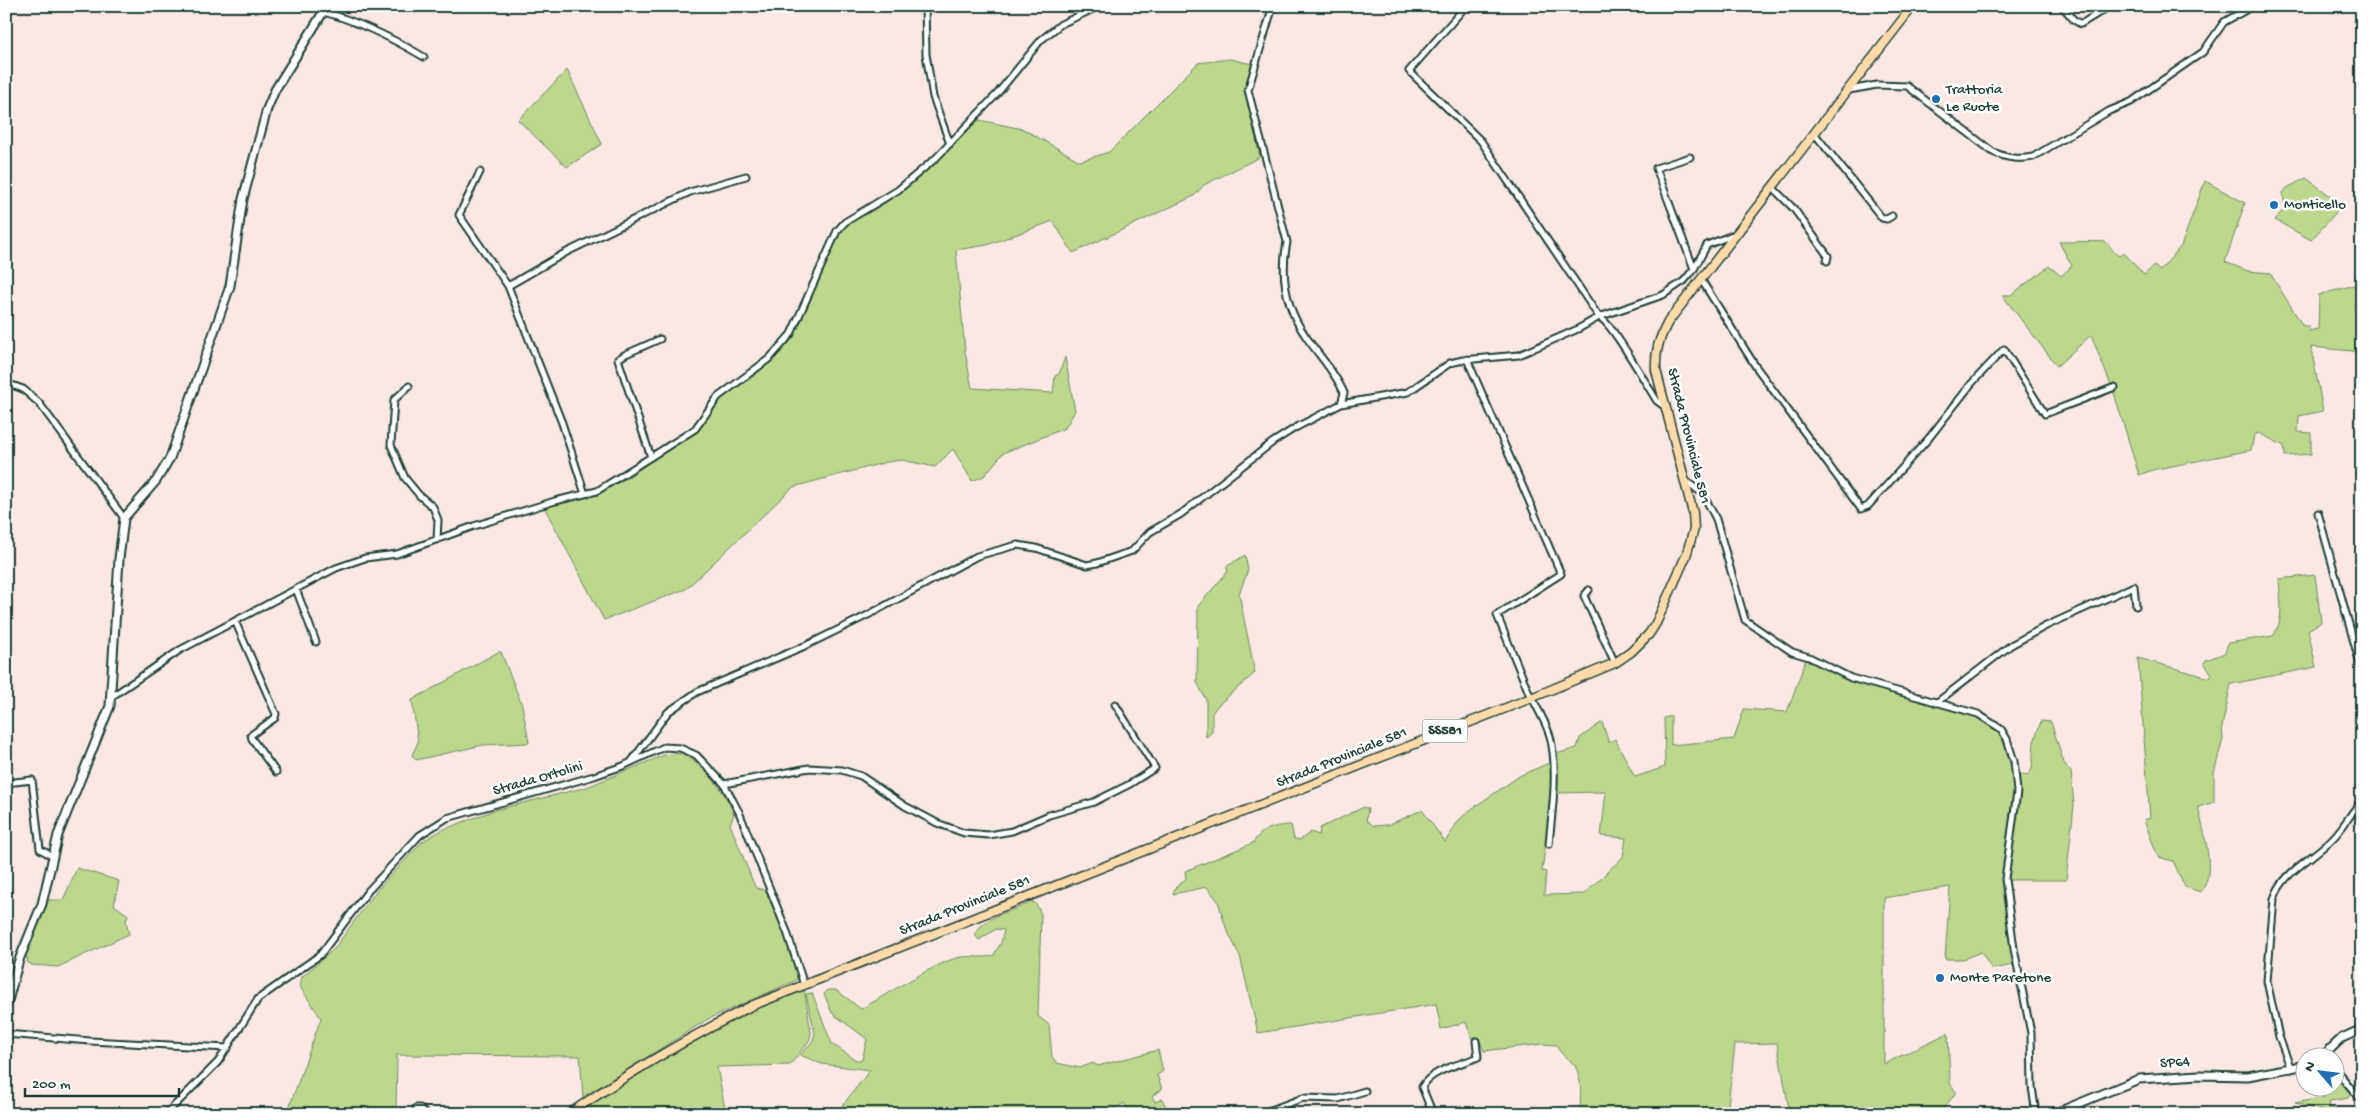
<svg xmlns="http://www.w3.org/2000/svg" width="2368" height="1120" font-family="'Gochi Hand',sans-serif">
  <rect width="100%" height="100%" fill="#f9e8e3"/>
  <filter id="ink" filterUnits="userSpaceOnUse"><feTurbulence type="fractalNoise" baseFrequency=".02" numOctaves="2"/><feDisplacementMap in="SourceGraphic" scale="10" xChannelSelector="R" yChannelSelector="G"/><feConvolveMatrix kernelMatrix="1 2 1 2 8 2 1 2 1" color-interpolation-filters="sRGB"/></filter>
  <g filter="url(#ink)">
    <path fill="#bdd78e" stroke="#6e8a61" d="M1230,59L1252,64L1247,100L1260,157L1204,185L1194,196L1073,253L1053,221L987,245L956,250L965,352L972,388L1053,393L1055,376L1059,374L1065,357L1075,411L1065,428L1003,453L984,476L972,481L953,449L935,467L902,460L887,462L793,487L686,589L604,620L543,505L597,493L627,478L696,430L730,389L764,367L790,342L843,225C902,201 934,163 979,120L1023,129L1080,161L1109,152L1198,63Z
      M567,70L602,144L567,167L518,120Z
      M2306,178L2343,205L2311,240L2275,220L2285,208L2283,193L2287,188Z
      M2205,181L2245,203L2225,262L2248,271L2270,273L2303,326H2309V331L2318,329L2319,295L2354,285L2359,299L2354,303L2362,328V352L2311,347L2323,411L2299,416L2298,432L2311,433V454L2285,456L2284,446L2259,433L2254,435L2251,450L2152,470L2139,475L2113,390L2091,335L2057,366L2002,295H2011L2049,266L2061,276L2072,266L2059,242C2067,242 2102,241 2105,242C2111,246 2112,252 2119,256L2124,253L2144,275L2154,266L2160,271L2181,246Z
      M1245,555L1248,570L1239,594L1255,673L1218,705L1212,713V732L1206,737V700L1197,682L1198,606L1228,571L1226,567Z
      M2315,575L2321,622L2308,630L2316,667L2231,684L2222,727L2223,739L2214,773V802L2198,807C2203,830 2217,872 2201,892L2185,887L2173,861L2158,857L2144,820L2150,818L2138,658L2210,678L2212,674L2204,663L2206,660L2225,653L2228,643L2273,636C2285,620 2280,598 2279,579Z
      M498,652H501L522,705L529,743L483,745L416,760L412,755L418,742L412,700Z
      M1806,659L1847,679L1974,716L1991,725L2001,735L2016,781V799L2002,883L2013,965L1992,969L1981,952L1963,959H1945L1950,887L1884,898V1064L1948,1033L1950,1083L1956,1092L1940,1114H1790L1777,1043L1735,1044L1727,1114H1580C1580,1099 1583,1079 1575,1066C1569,1058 1559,1055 1557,1045L1542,1044L1484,1051L1479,1038L1472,1039L1466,1022L1441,1029L1436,1004L1258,1033L1240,956L1226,928L1218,901L1207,887L1173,894L1175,888L1186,879L1185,871L1253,843C1261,829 1275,825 1291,825L1294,839L1300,840L1311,832L1319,835L1320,828L1364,807L1368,809L1366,820L1374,826L1388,825L1422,810L1445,842L1459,820L1470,810L1521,775L1549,763L1551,764V803L1542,871L1546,872L1544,895L1584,894L1623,857L1626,838L1601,836L1606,792L1557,793L1556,754L1577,748L1580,738L1602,722L1609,743L1615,739L1635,777L1665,767L1664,718L1671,716V745L1734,739L1744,709L1787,712Z
      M2041,721L2051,722L2064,763L2071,772L2074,805L2066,880H2008L2006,874L2019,799V774L2027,776L2032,769L2034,742Z
      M682,753C703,766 726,790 734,815L730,824L753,882L756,888L765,890C776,915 797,953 797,980L708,1019L583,1097L580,1056L397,1055L396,1109L385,1114H276L289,1108L321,1018L300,987L302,977L334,949L377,890L423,841L442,830L495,810L587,787L664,755Z
      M77,868L119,881L114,905L128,915L126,921L129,934L58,967L32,965L27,962L28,958L24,957L46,900H63Z
      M1027,898L1036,904L1041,914L1038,1016L1049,1025L1052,1057L1057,1063L1080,1068L1093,1063L1098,1066L1158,1050L1163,1071L1157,1075L1162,1089L1152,1096L1155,1102L1162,1099L1170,1114H1131L1124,1103L1114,1109L1112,1114H833L842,1106L870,1070L822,1064L800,1055L812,1042L815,1034L806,994L812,993L832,1044L856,1060H862L867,1039L832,1013L824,994L828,990H836L861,1009C881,998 943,958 962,957C973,956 980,958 993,956L1001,943L1004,930L996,929L979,940L975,935C982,917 1012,911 1028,904Z
      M804,988L811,1033L809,1041L790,1065L717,1067L726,1114H590L586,1105L721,1022Z
      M2336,1074L2351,1092L2348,1098L2330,1101L2329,1107L2347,1114H2316L2321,1110L2295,1103L2325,1097L2317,1088H2336Z"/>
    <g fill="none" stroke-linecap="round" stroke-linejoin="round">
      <g stroke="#1f3d34" stroke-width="9">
        <path id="street" d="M925,6L926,54L933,97L950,144
          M1466,6L1409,71L1481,141L1599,317C1612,322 1647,386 1657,401L1664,406
          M2062,6L2074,20L2081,24L2110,6
          M324,12C360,22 392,38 424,57
          M1849,90L1877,85L1907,86L1993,152C2007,158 2018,160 2033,157L2109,111L2131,102L2203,52L2224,22L2253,6
          M1814,133L1882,218L1887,219L1892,216
          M1690,157L1656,168L1694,269
          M480,172L459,215L508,286L562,423L585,494
          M1773,188L1794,209L1828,256L1827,261
          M1702,281L1756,367L1861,509L1868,506L1929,438L1972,383L2004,349L2045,414L2115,387
          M508,286L565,253L690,192L746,176
          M1467,359L1561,574L1497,615L1531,698
          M6,383L23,389L39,403L124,518
          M409,386L394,400L391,445L405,478L419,495L433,507L438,520L437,540
          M1341,404L1408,392L1450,363L1463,360L1519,355L1578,329L1599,317L1663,295L1684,281L1694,269L1707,245L1735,234
          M651,457L618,359L626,354L660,339
          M1686,481L1703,494L1716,519L1745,620L1792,652L1809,657L1851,678L1978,714L2001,729L2007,739L2014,761L2017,792L2005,879L2014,949L2031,1033L2032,1087L2036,1114
          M2318,513L2362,671
          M296,589L316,642
          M1589,590L1584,596L1615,663
          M235,621L276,714L275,718L251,735L252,739L276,772
          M111,697L180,650L336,568L365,558L397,554L474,526L555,501L597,491L695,429L718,397L770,358L791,334L837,231L845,222L898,190L936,158L997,94L1041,40L1061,24L1100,6
          M1532,697C1538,711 1548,725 1551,740C1558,773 1552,811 1549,844
          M1936,703L2011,645L2046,626L2134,586L2136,606
          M631,762L668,712L697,692L807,645L868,615L977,556L1017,545L1036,548L1087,565L1097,563L1132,551L1150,532L1181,514L1273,442L1295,428L1341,404L1344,393C1335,372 1320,357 1307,338C1286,309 1280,277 1287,242L1248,90L1273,6
          M6,783L32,780L40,849L52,856
          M724,784L809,768L842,770L861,776L905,806L937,823L964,833L989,835L1012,831L1049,815L1094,802L1130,784L1155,768L1115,704
          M6,1034L90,1041L228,1048
          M2291,1069L2279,1037L2267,981L2274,899C2282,872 2314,858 2333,838C2344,827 2351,812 2362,801
          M2336,1070L2362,1101
          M416,1108H420L425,1114
          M1181,1112L1182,1114
          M166,1114L218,1062L258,999L320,955L368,891L420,835L447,818L594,776L623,766L664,747L680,748L696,755L724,784L739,812L787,932L804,985
          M1260,1114L1303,1098L1338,1099L1365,1091
          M1433,1114L1422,1087C1432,1069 1460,1065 1478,1057L1476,1041"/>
      </g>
      <g stroke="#1f3d34" stroke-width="11">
        <path id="secondary" d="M6,1008L19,960L42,904L58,835L110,706L119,559L124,518L156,481L170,458L230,286L243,199L267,109L275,90L327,6
          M2321,1058L2342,1038L2362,1029
          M2053,1114L2139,1079L2199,1075L2248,1076L2306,1065"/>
      </g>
      <g stroke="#1f3d34" stroke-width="11">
        <path id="primary" d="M569,1114C628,1073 688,1038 751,1006L1531,698L1615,663L1631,652L1649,634L1656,623L1686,556L1694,529L1693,513L1656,370C1655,351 1659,339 1668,322L1913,6"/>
      </g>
      <use href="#street" stroke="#fff" stroke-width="5"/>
      <use href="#secondary" stroke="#fff" stroke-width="7"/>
      <use href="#primary" stroke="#fedbac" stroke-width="8"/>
    </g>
  </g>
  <g fill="#1f6fb2" stroke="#fff" stroke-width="2">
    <circle cx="1936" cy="99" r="5"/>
    <circle cx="2274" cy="205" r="5"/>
    <circle cx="1940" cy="978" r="5"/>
  </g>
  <g text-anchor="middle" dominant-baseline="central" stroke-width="5" stroke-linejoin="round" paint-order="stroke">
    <rect fill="#fff" stroke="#627771" stroke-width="1" x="1422.5" y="719.5" width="45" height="23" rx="4"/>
    <g font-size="14" font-weight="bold" fill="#1f3d34">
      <text x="1445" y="731">SS581</text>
    </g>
    <g font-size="15" fill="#1f3d34" stroke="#fff" text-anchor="start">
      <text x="1946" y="90">Trattoria<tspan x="1946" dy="17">Le Ruote</tspan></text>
      <text x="2284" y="205">Monticello</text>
      <text x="1950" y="978">Monte Paretone</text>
    </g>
    <g font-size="15" fill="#1f3d34" stroke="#fff">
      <text transform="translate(1688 436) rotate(76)">Strada Provinciale 581</text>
      <text transform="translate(1342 758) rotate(-22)">Strada Provinciale 581</text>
      <text transform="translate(538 779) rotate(-16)">Strada Ortolini</text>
      <text transform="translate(965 906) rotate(-22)">Strada Provinciale 581</text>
      <text transform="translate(2175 1063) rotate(-4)">SP64</text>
    </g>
  </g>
  <rect width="2368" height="1120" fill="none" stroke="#fff" stroke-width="25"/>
  <rect x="12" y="12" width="2343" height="1095" fill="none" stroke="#1f3d34" stroke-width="2" filter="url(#ink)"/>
  <g transform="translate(2320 1072) rotate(298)"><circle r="24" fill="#ffffff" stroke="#a5b1ae"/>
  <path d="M0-4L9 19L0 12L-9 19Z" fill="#1f6fb2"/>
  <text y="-8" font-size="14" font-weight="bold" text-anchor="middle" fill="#1f3d34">N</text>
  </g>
  <path d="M25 1088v8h154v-8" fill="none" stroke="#1f3d34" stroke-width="2.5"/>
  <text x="32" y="1088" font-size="15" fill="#1f3d34" stroke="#ffffff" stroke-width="4" paint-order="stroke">200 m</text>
</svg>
